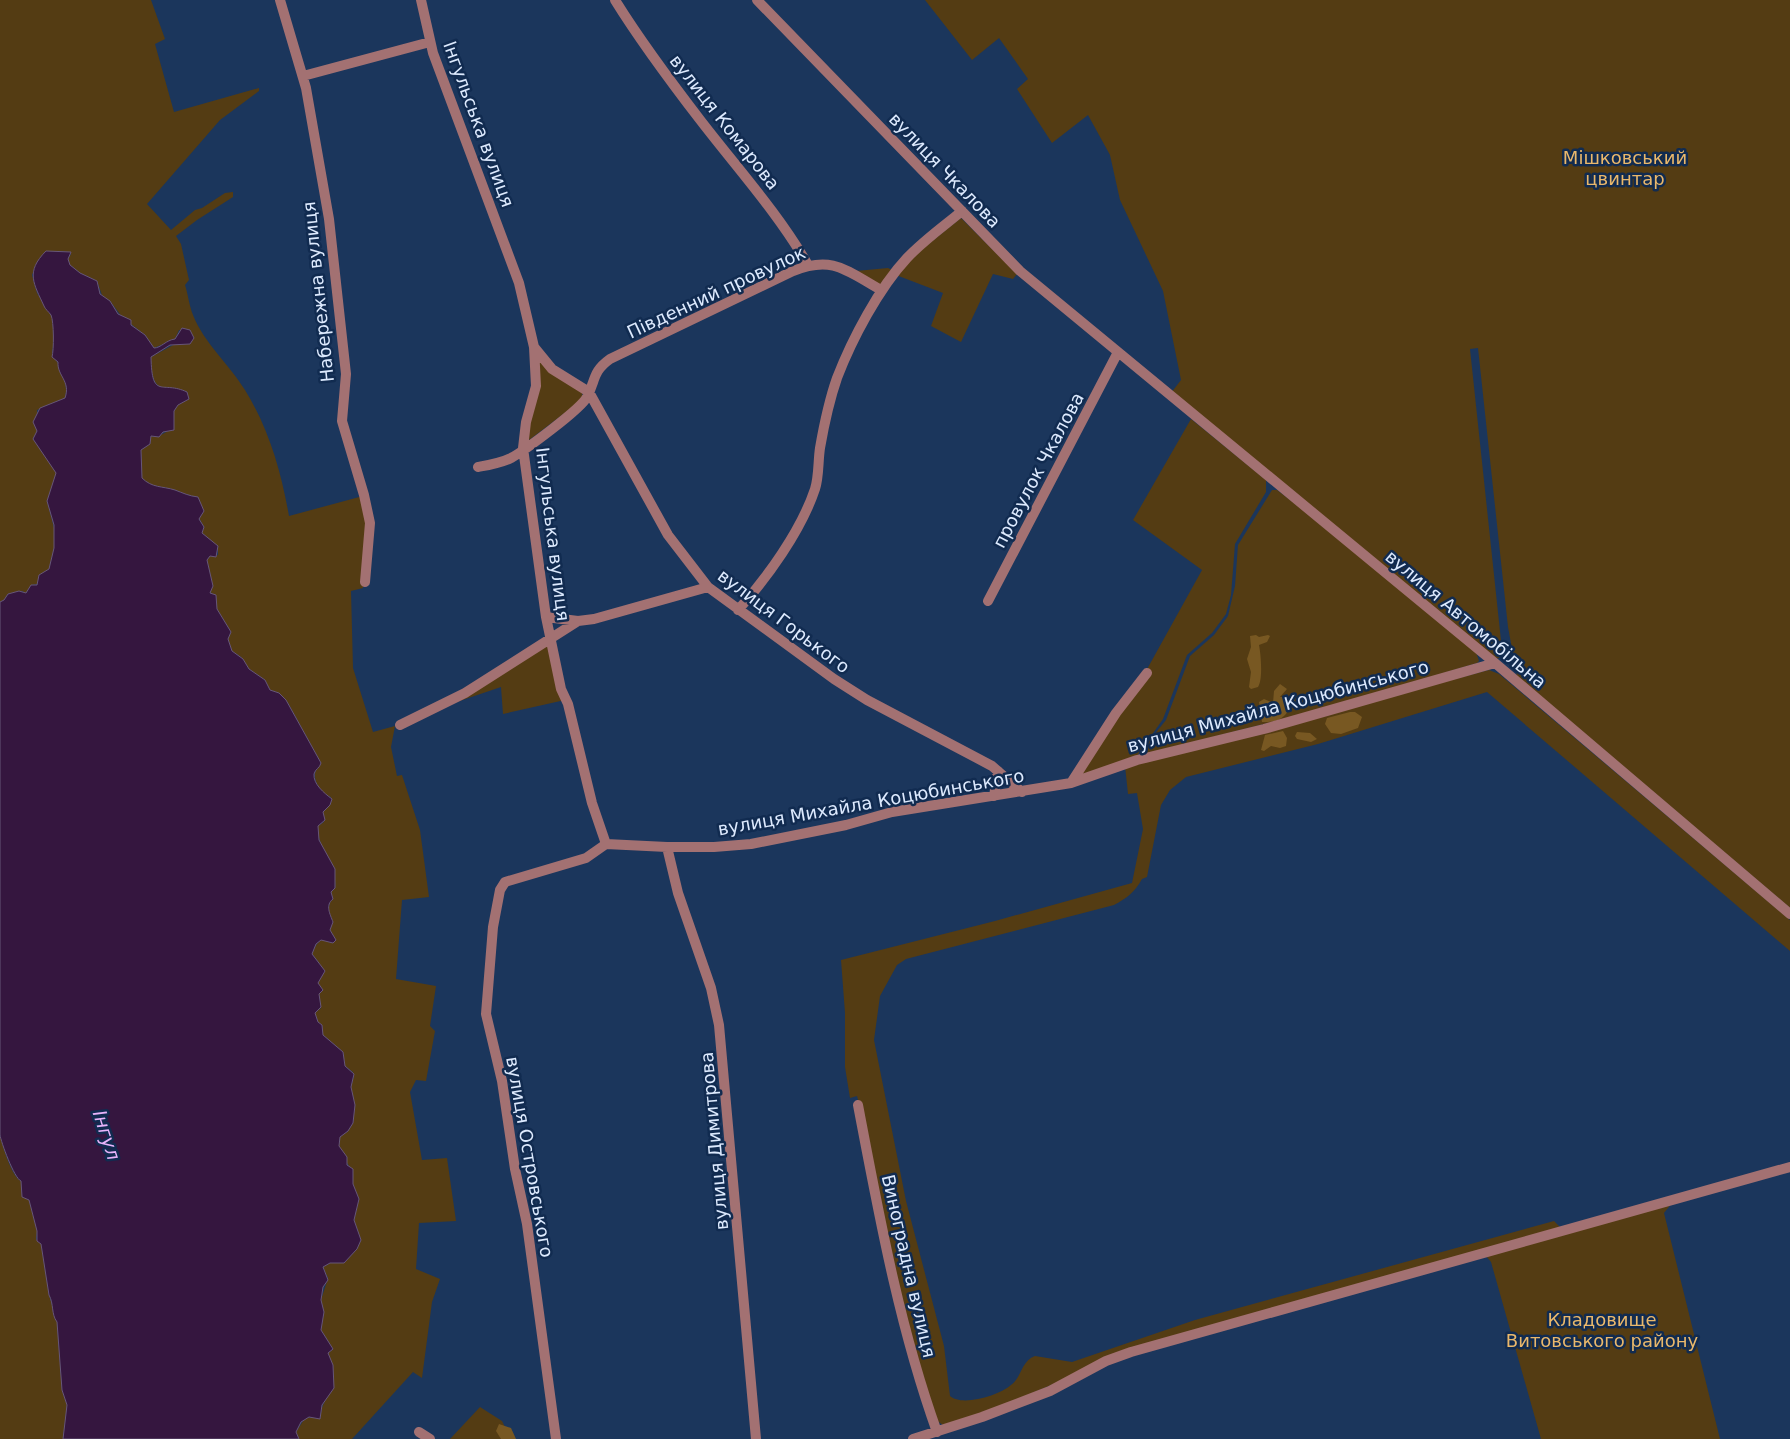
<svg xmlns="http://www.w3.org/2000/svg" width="1790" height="1439" font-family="'DejaVu Sans',sans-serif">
  <rect width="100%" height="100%" fill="#1b365c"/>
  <path fill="#543c13" d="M0,0H151L165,39L155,44L174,112L259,88V91L220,120L147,204L171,230L195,210L202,208L225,193L233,192V197L197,220L176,236L181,244L189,280L185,285C188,294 189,305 193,315C204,343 229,364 245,390C269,429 281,471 289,516L363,496L369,539L363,588L351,591L353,668L373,732L395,726L391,747L397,776L402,775L420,830L429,897L402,900L396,979L436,986L430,1026L435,1031L426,1081L416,1080L410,1092L422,1160L447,1158L456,1221L419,1223L416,1269L440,1279L432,1302L422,1378L413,1372L352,1439H299L296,1432L305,1418L321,1417C320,1405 328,1398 332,1388C336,1376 331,1363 328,1353L333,1349L321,1330L324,1312L321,1300L328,1278L323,1267L330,1263H344L357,1249L361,1240L354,1220L359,1199L353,1184V1171C348,1166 341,1152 339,1146L340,1137L348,1131L353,1123L354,1109L351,1087L354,1076L353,1072L345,1066L343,1052L323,1035L322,1025L318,1022L315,1013L321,1008L319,994L322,989L318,985L320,964L312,954C315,947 317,941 324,939L331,943L335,940L330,930L332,919L328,911L330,902L333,899L331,892L335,888C338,864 316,848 318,826L324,822L323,812L330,805L331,797C322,795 314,782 315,774C315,770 319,768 321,763L288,703L279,693L270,690L265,680L249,669L241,657L232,651L228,639L231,632L217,609L216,599L210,591L212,583L207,560L210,556L218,555V547L202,533L204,527L199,518L203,513L198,497C189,496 183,493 175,490C161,486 152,488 142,478L141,450L150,444L151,436L157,437L174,428V411L178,405L189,399L187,392C180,389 174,390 167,389C151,388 151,368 151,357L177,343L190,330H179L175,339L154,348L145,335L122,317L110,301L103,298L97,281L80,273L70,265L68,259L71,254C62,248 48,253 40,260C36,263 34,271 32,275L37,293L52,317L54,338L52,355C61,365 69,385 65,398L37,410V431L33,439L56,471V478L47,501L54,528V548L49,569L38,584L31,585L26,593L22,591L8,594L4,600L0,602Z
    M925,0H1790V908L1517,676L1508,627L1478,348L1470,349L1502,650L1499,658L1494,659L1171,393L1181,380L1163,291L1120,200L1110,155L1088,115L1052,143L1017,89L1028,79L999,38L972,60Z
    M961,218L1017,274L1013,279L993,274L961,342L931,326L943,293L896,275L911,258Z
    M888,268L892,270L880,285L856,271Z
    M536,359L582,393L583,399L529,440L527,439Z
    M1191,419L1266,480V492L1235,544L1231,595L1226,614L1212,633L1187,655L1163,719L1137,756L1080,777L1146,671L1202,570L1133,520Z
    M1272,490H1277L1294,503L1476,652L1479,661L1477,663L1328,708L1145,754V748L1149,741L1166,720L1190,656L1214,635L1228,616L1235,586L1238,545Z
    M548,644L565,700L503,714L501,687L436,709Z
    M1489,670L1499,674L1790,920V951L1487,692L1318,744L1186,777L1170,790L1161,805L1147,877L1142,879C1135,892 1127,898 1114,905L906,959L897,965L880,996L874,1040L906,1201L944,1346L950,1396C962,1407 1000,1395 1011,1385C1022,1377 1021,1361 1035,1356L1072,1362L1195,1320L1554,1221L1561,1228L1130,1349C1069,1378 1008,1406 943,1425L933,1418L901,1299L861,1111L857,1096L850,1098L845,1067V1013L841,960L995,921L1132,883L1143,829L1137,793L1128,794L1125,766Z
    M0,1135C2,1144 11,1176 21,1181L22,1195L29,1200L37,1231L36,1239L41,1244L49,1295L57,1322L62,1390L67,1405L63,1439H0Z
    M1672,1203L1664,1213L1720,1439H1541L1491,1262L1486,1256Z
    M480,1407L502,1421L511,1439H450Z"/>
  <path fill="#785822" d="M1256,635L1259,637L1268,635L1270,636L1267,642L1259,645C1261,655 1263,680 1258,687L1251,689L1249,687L1251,672L1247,659L1251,647L1250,636Z
    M1280,684L1287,689L1280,697H1294L1295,701C1284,717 1283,722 1262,722L1259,702L1264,699L1273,703L1274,691Z
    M1350,712H1355L1362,717L1358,728L1341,734L1331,733L1325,724L1327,718Z
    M1283,731L1287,738L1286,746L1280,748L1271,746L1264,751L1261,750L1265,735Z
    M1297,732L1310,733L1317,739L1311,742L1297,739L1295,736Z
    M499,1424L511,1428L516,1439H501L496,1431Z"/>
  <path fill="#35163f" stroke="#675678" d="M46,251L71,252L68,259L70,265L80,273L97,281L100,294L110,301L118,314L131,320V325L145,335L154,348C161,348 166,340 175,339L182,328L190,330L194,338L190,344L170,345L151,357C152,401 162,380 187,392L189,399L178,405L174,411V430L163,432L159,437L151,436L150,444L141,450L142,478C152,488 162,486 175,490C183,493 189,496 198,497L204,511L199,519L204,527L202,533L218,546L216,557L210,556L207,560L213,586L210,593L216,595L217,609L231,632L228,639L232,651L243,659L249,669L265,680L270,690L279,693L286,700L321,763C320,768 315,769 314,774C313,784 324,793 332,799L330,805L323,812L325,820L318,826L319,840L335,869V888L331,892L333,899C325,905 330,914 333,922L330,930L336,940L333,943L321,940L316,944L312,954L325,971L318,983L323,990L319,994L321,1007L315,1013L318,1022L322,1025L323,1035L343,1052L345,1066L354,1074L351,1087L355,1105L353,1123L348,1131L340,1137L339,1146L347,1157V1165L353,1169V1184L359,1199L354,1220L361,1240L357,1249L344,1263H330L323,1267L328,1280L323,1287L321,1300L324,1312L321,1330L333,1349L328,1353L333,1365L334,1388L322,1405L320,1419L309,1417L301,1422L296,1432L299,1439H63L67,1405L62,1390L57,1322C51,1314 54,1304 49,1295L41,1244L37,1241V1231L29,1200L22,1197L21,1181C14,1178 1,1142 0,1135V602L4,600L8,594L19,591L26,593L31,585H37L39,575L49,569L54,548V525L47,501L56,473L33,439L37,431L33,422L40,408L65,398C71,381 57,376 58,362L52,357C54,350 54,322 51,315C49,312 45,309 44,306C34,284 25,272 46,251Z"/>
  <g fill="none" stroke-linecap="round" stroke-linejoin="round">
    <path stroke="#a37172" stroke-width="10" d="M280,0L306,88L329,219L346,374L342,421L364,495L370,523L365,582
      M421,0L433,53L519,283L534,347L536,386L526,422L523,448L546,617L561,689L568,704L592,803L606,844
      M615,0C641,42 671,82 701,121C738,169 778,213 808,265
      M757,0L1020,271L1495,663L1790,914
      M303,76L430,42
      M534,347L552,369L589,392L668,535L708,587L834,679L867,700L992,766L1022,792
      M478,467C489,465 501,463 511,458C524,451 581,409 587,397C596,380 592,372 610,359L793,271C833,255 847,271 881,290
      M988,601L1117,354
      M738,610C767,578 801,531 815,489C819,477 818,461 820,448C824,425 829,401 837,378C852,339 879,288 907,258C924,240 944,226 962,211
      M546,617L578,621L594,619L708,587
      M400,725L465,693L578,621
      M1071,783L1116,713L1147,673
      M994,796L998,771
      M667,847L678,893L711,988L719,1025L756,1439
      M858,1105C879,1215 899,1326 937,1432
      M419,1432L430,1439
      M556,1439L527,1224L515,1169L502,1081L486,1014L493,927L500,890L505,882L586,858L606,844L667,847H714L751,844L846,825L892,812L1071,783L1137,760L1264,729L1495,663
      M913,1439L982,1417L1050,1391L1106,1361L1131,1352L1790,1167"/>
  </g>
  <g text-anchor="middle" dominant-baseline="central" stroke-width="5" stroke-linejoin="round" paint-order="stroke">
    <g font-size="18" fill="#ddeafe" stroke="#112b50">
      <text transform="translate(725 122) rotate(52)">вулиця Комарова</text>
      <text transform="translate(479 124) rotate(70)">Інгульська вулиця</text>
      <text transform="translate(945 170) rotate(46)">вулиця Чкалова</text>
      <text transform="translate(318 292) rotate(-96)">Набережна вулиця</text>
      <text transform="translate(716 292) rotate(-25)">Південний провулок</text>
      <text transform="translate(1038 470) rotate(-62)">провулок Чкалова</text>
      <text transform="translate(553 534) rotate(83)">Інгульська вулиця</text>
      <text transform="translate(1466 619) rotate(40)">вулиця Автомобільна</text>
      <text transform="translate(784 621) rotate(37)">вулиця Горького</text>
      <text transform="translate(1278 706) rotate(-15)">вулиця Михайла Коцюбинського</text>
      <text transform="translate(871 802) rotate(-10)">вулиця Михайла Коцюбинського</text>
      <text transform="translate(714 1141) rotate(-95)">вулиця Димитрова</text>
      <text transform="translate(530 1157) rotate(80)">вулиця Островського</text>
      <text transform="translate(909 1266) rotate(77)">Виноградна вулиця</text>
    </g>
    <g font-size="18" fill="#eab86b" stroke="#112b50">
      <text x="1625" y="157">Мішковський<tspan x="1625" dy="21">цвинтар</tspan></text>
      <text x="1602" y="1319">Кладовище<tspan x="1602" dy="21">Витовського району</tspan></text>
    </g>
    <g font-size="19" font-style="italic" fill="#e7b3fa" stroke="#112b50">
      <text transform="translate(107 1135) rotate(72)">Інгул</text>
    </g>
  </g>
</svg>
